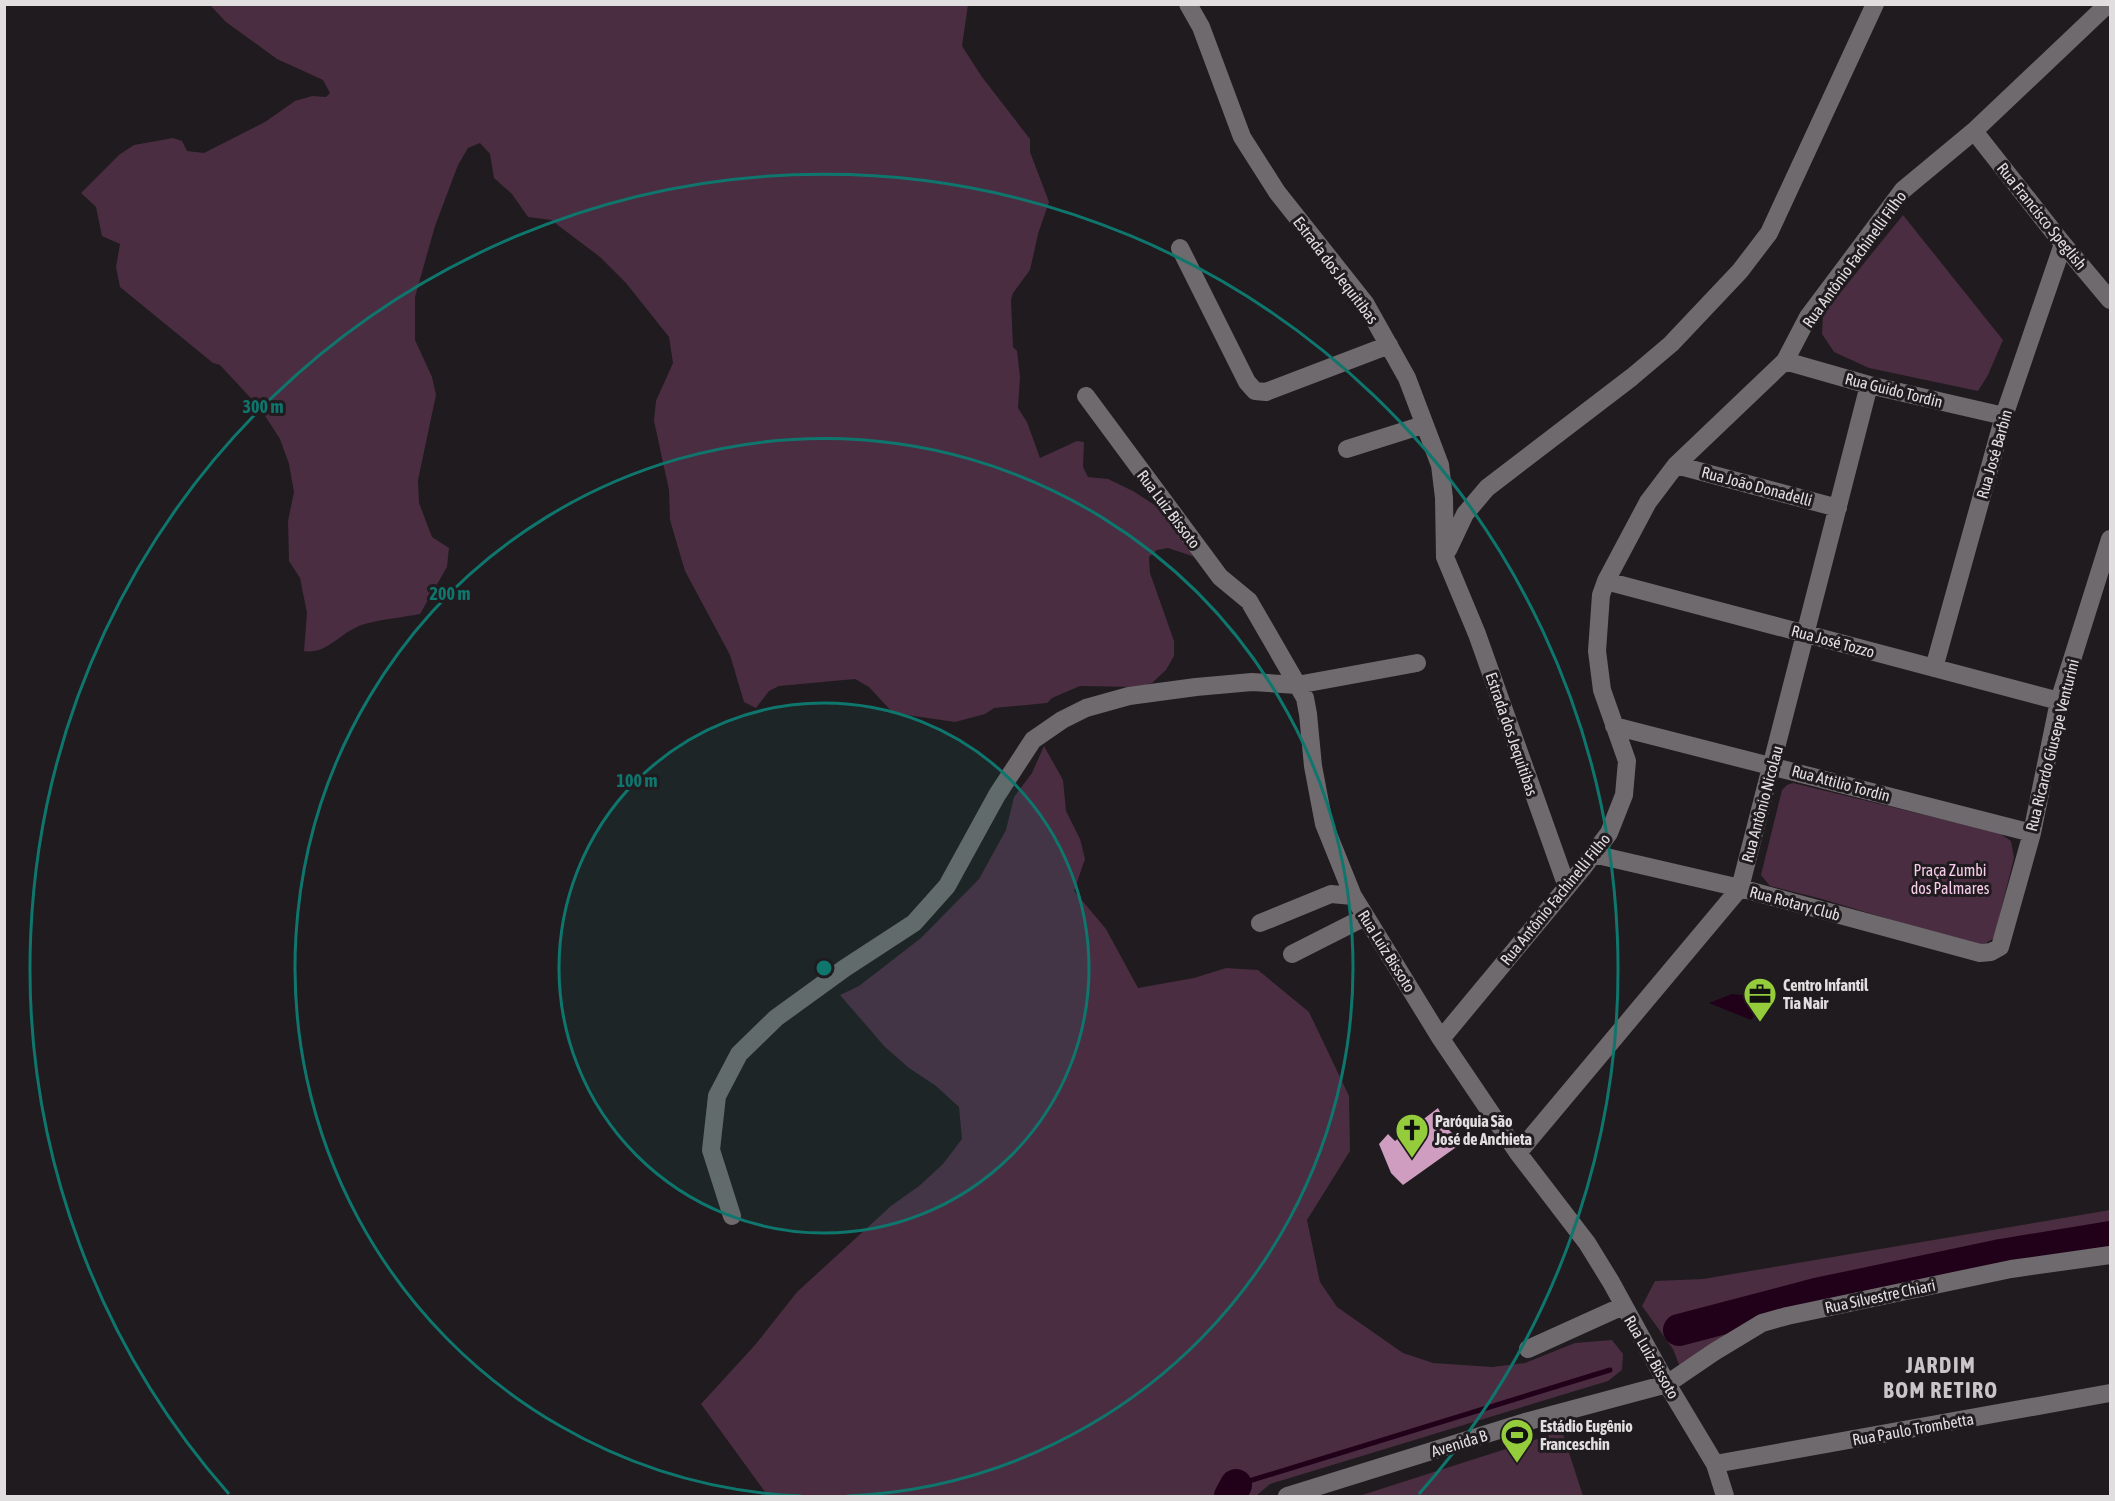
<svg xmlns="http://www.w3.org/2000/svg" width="2115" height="1501" font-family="'Asap Condensed',sans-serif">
  <rect width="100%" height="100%" fill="#1f1b1e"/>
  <path fill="#4a2d41" d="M210,5H968L962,46L982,77L1030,139V152L1049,202L1038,234L1030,270L1013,293L1011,300L1013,347L1017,351L1020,377L1018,408L1027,422L1040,458L1077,441L1084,442L1083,467L1088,477L1108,479L1133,491L1187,526L1213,563L1168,548L1157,550L1149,557L1150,573L1174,641V656L1166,670L1152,683L1139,687L1080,686L1052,698L1047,703L994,708L985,714L955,722L893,713L869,687L855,679L779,686L769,691L756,708L744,702L730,655L685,571L670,520L669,490L654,421L656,401L673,363L669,337L626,283L600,257L551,220L528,217L512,194L494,178L490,154L480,143L468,148L458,165L435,226L415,297V340L432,377L436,395L418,480L419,503L432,537L449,548L447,567L420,614C405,617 366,621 355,628C338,636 324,655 304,651L307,613L300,578L289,561L288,521L294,492L289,464L280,439L260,408L220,365L213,363L120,287L116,267L120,244L102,236L96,207L81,193L119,155L134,145L173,138L182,141L187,151L204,153L265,122L295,101L312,96L326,97L330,93L323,80L277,59L226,22Z
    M1903,215L2003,340L1988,375L1978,391L1869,368L1834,352L1822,334L1823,314Z
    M1044,746L1063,780L1066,811L1080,839L1085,859L1074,891L1106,929L1138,988L1194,978L1226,968L1258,970L1309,1012L1349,1096L1350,1151L1307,1220L1320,1282L1337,1307L1403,1353L1433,1363L1492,1367L1525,1363L1575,1343L1612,1340L1623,1354L1622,1370L1608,1381L1270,1484L1256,1496H768L701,1404L755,1345L797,1292L891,1206L919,1186L943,1164L962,1139L959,1107L936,1086L909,1068L885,1047L840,995L859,986L921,938L979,879L1006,830L1014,797L1032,773Z
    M1793,783L1999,833L2011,841L2014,858L1994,938L1986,943L1975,945L1822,899L1770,886L1761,875L1782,790L1787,785Z
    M2110,1210V1248L1786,1309L1680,1367L1673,1349L1642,1306L1655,1281L1703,1279Z
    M1562,1431L1583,1496H1359Z"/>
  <path fill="#210019" d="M1732,994L1757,997L1762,1006L1751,1020L1709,1003Z"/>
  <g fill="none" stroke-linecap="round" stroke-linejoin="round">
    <path stroke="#210019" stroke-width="5" d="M1236,1485L1610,1370"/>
    <path stroke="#210019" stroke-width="32" d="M1679,1330L1816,1294L2001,1255L2110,1237
      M1230,1496L1236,1485"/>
  </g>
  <path fill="#cf9dbf" d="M1438,1108L1449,1130L1462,1143L1403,1185L1391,1173L1379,1144L1388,1134L1395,1141Z"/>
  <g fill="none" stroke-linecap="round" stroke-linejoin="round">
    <path stroke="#6e6a6d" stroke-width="18" d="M1188,4L1201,27L1242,137L1277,192L1365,303L1407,378L1440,465L1444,498L1445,557L1477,634L1567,887
      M1974,131L2063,244L2110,300
      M1180,248L1247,382L1255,391L1266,392L1389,345
      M1785,361L1869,385L2004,416
      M1086,396L1220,577L1249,601L1305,698L1308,714L1313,766L1324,824L1353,896L1441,1039L1518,1153L1587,1243L1611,1282L1667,1384L1715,1464L1725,1496
      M1347,449L1423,425
      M1676,465L1838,508
      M1448,550L1465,514L1487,488L1632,377L1671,344L1740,271L1769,233L1875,4
      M1606,581L2059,701
      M1934,668L2004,416L2063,244
      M1614,726L2032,833
      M1593,854L1740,888L1980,953L1991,952L2000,947L2032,833L2059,701L2110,539
      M1260,923L1331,894L1353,896
      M1292,954L1365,917
      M1441,1039L1582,869L1609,833L1624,795L1627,761L1602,690L1597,651L1601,595L1606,581L1648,502L1676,465L1785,361L1808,317L1903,190L1974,131L2108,4
      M1518,1153L1740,888L1869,385
      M732,1216L711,1150L717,1096L739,1054L776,1018L845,968L914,923L947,886L997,795L1033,740L1062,720L1086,708L1129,696L1196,687L1252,682L1297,685L1417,663
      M1528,1349L1623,1306
      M1715,1464L2110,1393
      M1287,1496L1525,1422L1667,1384L1714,1352L1762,1323L1787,1316L2011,1269L2110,1255"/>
  </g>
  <circle cx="824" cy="968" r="265" fill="#0f766e" fill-opacity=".12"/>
  <g fill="none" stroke="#0f766e" stroke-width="3">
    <circle cx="824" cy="968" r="265"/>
    <path d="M801 1496A529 529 0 1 1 847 1496"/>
    <path d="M229 1494A794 794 0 1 1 1419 1494"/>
  </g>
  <defs>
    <g id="office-pin" transform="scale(1.725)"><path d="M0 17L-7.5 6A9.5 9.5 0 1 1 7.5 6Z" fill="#95cc3b" stroke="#1f1b1e"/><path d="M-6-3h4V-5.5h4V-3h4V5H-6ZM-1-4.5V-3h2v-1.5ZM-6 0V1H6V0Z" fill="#111"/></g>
    <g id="church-pin" transform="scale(1.725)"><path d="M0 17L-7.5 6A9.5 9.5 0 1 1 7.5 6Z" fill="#95cc3b" stroke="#1f1b1e"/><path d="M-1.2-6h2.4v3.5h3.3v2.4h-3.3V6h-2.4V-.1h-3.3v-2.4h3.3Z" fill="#111"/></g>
    <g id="stadium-pin" transform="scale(1.725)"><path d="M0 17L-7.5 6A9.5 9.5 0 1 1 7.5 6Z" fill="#95cc3b" stroke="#1f1b1e"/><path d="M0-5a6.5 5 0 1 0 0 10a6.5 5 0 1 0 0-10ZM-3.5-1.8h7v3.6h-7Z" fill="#111"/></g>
  </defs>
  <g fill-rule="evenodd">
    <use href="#office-pin" x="1760" y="994"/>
    <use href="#church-pin" x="1412" y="1130"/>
    <use href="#stadium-pin" x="1517" y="1435"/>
  </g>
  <g text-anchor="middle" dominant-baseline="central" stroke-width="6" stroke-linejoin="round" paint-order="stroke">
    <g font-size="16" fill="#e1dee0" stroke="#1f1b1e">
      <text transform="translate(2042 216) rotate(51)">Rua Francisco Speglish</text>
      <text transform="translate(1854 259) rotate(-54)">Rua Antônio Fachinelli Filho</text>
      <text transform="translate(1336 270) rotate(53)">Estrada dos Jequitibas</text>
      <text transform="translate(1894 390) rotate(14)">Rua Guido Tordin</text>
      <text transform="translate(1994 454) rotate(-74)">Rua José Barbin</text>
      <text transform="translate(1757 486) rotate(15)">Rua João Donadelli</text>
      <text transform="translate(1169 509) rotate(53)">Rua Luiz Bissoto</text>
      <text transform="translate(1833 641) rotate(15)">Rua José Tozzo</text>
      <text transform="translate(1512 734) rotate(71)">Estrada dos Jequitibas</text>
      <text transform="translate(2052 745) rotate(-76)">Rua Ricardo Giusepe Venturini</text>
      <text transform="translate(1841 783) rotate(15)">Rua Attilio Tordin</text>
      <text transform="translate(1762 804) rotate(-75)">Rua Antônio Nicolau</text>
      <text transform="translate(1555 899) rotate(-51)">Rua Antônio Fachinelli Filho</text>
      <text transform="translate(1795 903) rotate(15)">Rua Rotary Club</text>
      <text transform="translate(1387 951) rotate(58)">Rua Luiz Bissoto</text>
      <text transform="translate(1880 1296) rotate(-12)">Rua Silvestre Chiari</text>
      <text transform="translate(1652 1357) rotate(60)">Rua Luiz Bissoto</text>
      <text transform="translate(1913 1429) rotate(-10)">Rua Paulo Trombetta</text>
      <text transform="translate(1459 1443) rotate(-17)">Avenida B</text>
    </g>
    <g font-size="16" fill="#f9cdeb" stroke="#1f1b1e">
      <text x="1950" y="870">Praça Zumbi<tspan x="1950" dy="18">dos Palmares</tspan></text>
    </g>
    <g font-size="16" font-weight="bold" fill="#e1dee0" stroke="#1f1b1e" text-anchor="start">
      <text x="1783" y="985">Centro Infantil<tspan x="1783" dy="18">Tia Nair</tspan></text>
      <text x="1435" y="1121">Paróquia São<tspan x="1435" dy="18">José de Anchieta</tspan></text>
      <text x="1540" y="1426">Estádio Eugênio<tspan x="1540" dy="18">Franceschin</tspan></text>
    </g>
    <g font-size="22" font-weight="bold" letter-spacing="1.5" fill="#cac5c8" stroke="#1f1b1e">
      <text x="1941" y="1365">JARDIM<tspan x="1941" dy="25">BOM RETIRO</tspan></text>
    </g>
  </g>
  <circle cx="824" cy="968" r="9" fill="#0f766e" stroke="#1f1b1e" stroke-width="3"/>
  <g font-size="18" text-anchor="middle" font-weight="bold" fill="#0f766e" stroke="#1f1b1e" stroke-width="6" stroke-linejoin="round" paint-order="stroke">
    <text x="263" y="413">300 m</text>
    <text x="450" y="600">200 m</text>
    <text x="637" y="787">100 m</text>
  </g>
  <rect width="2115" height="1501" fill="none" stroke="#e1dee0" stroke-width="12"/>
</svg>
